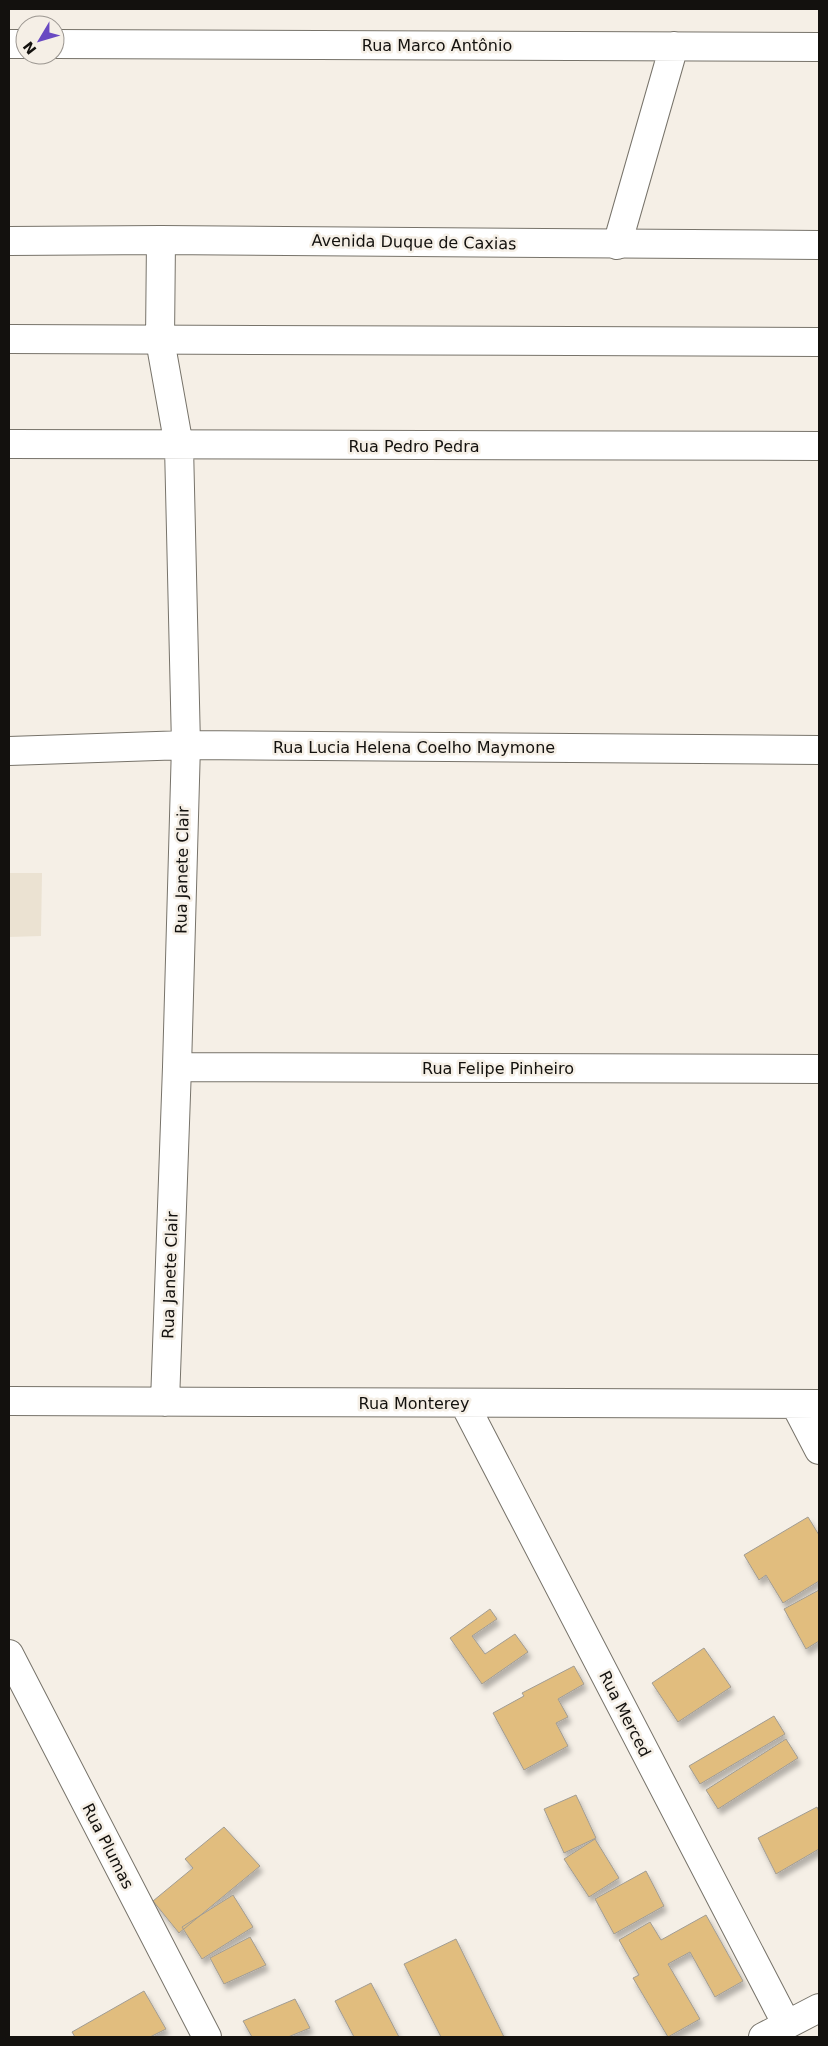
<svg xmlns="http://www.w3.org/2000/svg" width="828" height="2046" font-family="'DejaVu Sans',sans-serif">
  <defs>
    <filter id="shadow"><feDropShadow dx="3" dy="5.5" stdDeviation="2.5" flood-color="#0004"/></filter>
  </defs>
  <rect width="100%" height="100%" fill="#f5efe6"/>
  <path fill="#ebe2d2" d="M9,873H42L41,936L9,937Z"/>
  <path fill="#e1bd7e" stroke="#a19c93" filter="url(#shadow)" d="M808,1517L819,1535V1581L783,1603L766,1575L759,1580L744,1555Z
    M819,1590V1641L806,1649L784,1609Z
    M490,1609L497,1619L472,1636L485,1654L515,1634L528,1652L482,1684L450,1638Z
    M704,1648L731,1687L678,1722L652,1683Z
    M574,1666L584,1684L558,1699L568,1717L556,1723L568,1746L524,1770L493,1713L524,1696L522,1693Z
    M774,1716L785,1734L700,1784L689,1766Z
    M786,1739L798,1758L718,1809L706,1790Z
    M576,1795L596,1838L564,1853L544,1809Z
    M817,1807L819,1812V1849L776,1874L758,1838Z
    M224,1827L260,1866L179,1933L153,1901L193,1868L185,1859Z
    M595,1839L619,1878L589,1897L564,1859Z
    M646,1871L664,1906L614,1934L595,1899Z
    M233,1895L253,1927L202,1959L182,1927Z
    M706,1915L743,1981L715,1997L690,1952L668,1964L700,2019L668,2037L633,1978L639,1975L619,1940L650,1922L661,1940Z
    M250,1937L266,1965L224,1984L210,1958Z
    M456,1939L504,2037H441L404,1964Z
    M371,1983L399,2037H354L335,2001Z
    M144,1991L166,2029L150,2037H75L72,2032Z
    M295,1999L310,2028L288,2037H252L243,2021Z"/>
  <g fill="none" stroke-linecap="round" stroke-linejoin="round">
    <g stroke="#77736a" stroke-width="30">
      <path id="minor" d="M9,44H25
        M55,44L819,47
        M617,245L674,46
        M160,340L179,446L186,745L177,1067L165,1402
        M9,444L819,446
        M9,751L186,745L819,750
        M177,1067L819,1069
        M9,1401L819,1404
        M464,1403L787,2025
        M795,1404L819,1450
        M9,1654L207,2037
        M763,2037L819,2008"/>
    </g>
    <g stroke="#77736a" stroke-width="30">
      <path id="primary" d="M9,241L161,240L819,245
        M9,339L819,342
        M160,340L161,240"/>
    </g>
    <use href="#minor" stroke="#fff" stroke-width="28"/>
    <use href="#primary" stroke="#fff" stroke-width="28"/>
  </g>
  <g text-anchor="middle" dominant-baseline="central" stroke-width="5" stroke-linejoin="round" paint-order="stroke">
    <g font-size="16" fill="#13110e" stroke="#f5efe6">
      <text x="437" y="45">Rua Marco Antônio</text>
      <text transform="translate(414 242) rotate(1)">Avenida Duque de Caxias</text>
      <text x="414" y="446">Rua Pedro Pedra</text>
      <text x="414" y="747">Rua Lucia Helena Coelho Maymone</text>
      <text transform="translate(182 870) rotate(-89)">Rua Janete Clair</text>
      <text x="498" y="1068">Rua Felipe Pinheiro</text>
      <text transform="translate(170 1275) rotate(-88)">Rua Janete Clair</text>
      <text x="414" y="1403">Rua Monterey</text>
      <text transform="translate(625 1714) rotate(63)">Rua Merced</text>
      <text transform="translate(108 1846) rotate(63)">Rua Plumas</text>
    </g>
  </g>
  <rect width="828" height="2046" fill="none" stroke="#13110e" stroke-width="20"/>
  <g transform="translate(40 40) rotate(232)"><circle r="24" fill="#f5efe6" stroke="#9b9690"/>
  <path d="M0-4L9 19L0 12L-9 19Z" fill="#6949c2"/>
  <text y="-8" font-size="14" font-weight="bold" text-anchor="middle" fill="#13110e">N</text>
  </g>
</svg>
